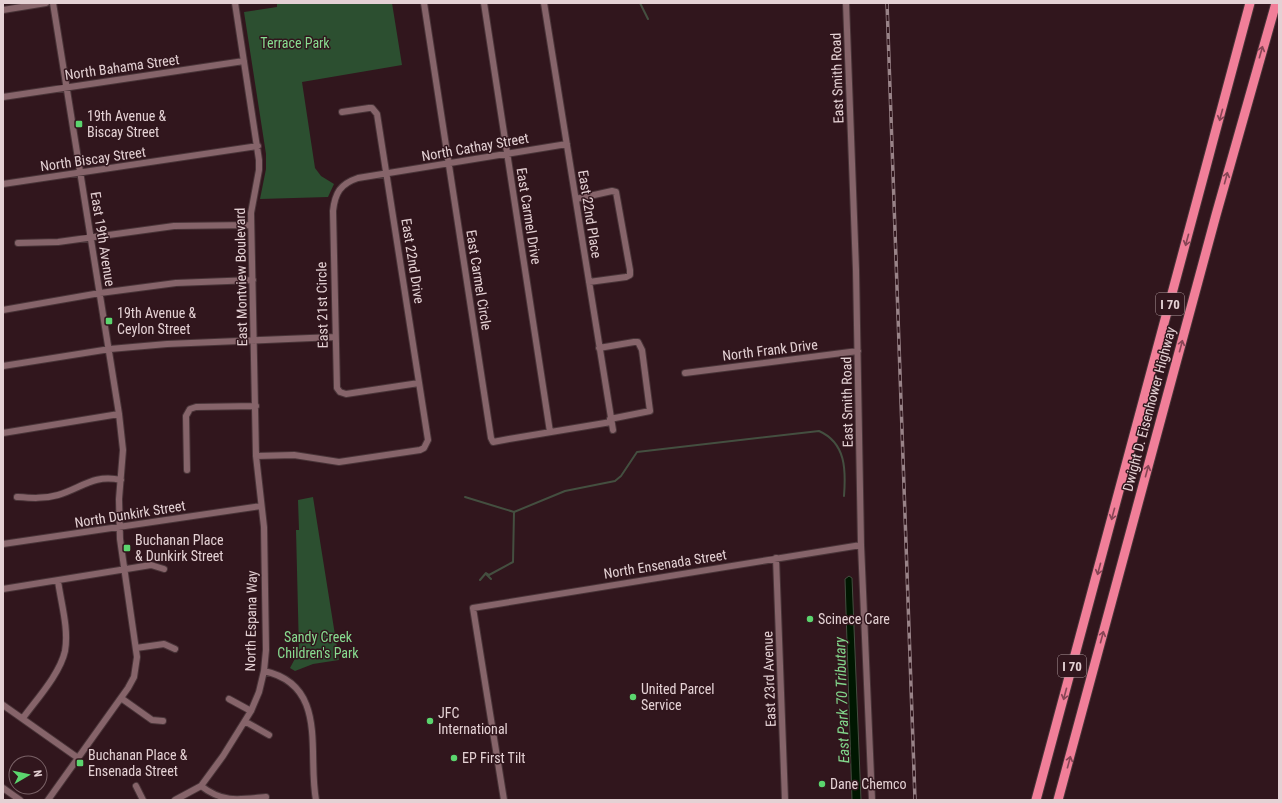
<svg xmlns="http://www.w3.org/2000/svg" width="1282" height="803" font-family="'Roboto Condensed',sans-serif">
  <rect width="100%" height="100%" fill="#31161d"/>
  <path fill="#2c4f30" d="M277,3H392L402,65L302,82L315,168L321,176L334,184L328,197L260,199L266,169V154L244,12L277,7Z
    M313,497L339,660L313,664L295,671L290,668L299,651L296,530H299L298,500Z"/>
  <path fill="#001701" stroke="#444f40" d="M849,576L852,578L861,800H852L845,579Z"/>
  <g fill="none" stroke-linecap="round" stroke-linejoin="round">
    <path stroke="#444f40" stroke-width="2" d="M640,3L648,19
      M465,497L514,512
      M486,574L491,579
      M480,580L486,573L489,575L513,562L514,512L565,491L615,481L621,476L637,452L819,431C846,443 846,470 844,496"/>
    <g stroke="#493438" stroke-width="8">
      <path id="minor" d="M424,3L491,438L493,442L509,439L611,422
        M484,3L550,432
        M544,3L613,430
        M846,3L856,270L861,545L872,800
        M3,10L46,3
        M3,97L244,61
        M3,184L258,146
        M576,199L612,191L616,192L630,270V275L626,277L589,282
        M18,243L58,242L174,226L251,225
        M3,310L100,293L176,283L253,280
        M599,348L634,342H638L642,350L650,411L610,419
        M3,366L110,349L167,344L335,337
        M685,373L858,351
        M419,383L346,394L340,392L337,388L333,211C335,193 340,184 358,178L567,144
        M3,433L119,414
        M256,456L294,455L339,462L420,450L424,448L428,440L377,114L372,108H369L342,112
        M187,470L186,416L190,409L196,407L256,406
        M17,497C31,498 44,499 58,495C82,488 93,474 121,480
        M3,544L261,506
        M776,558L785,800
        M3,589L151,565L164,569
        M136,648L164,644L175,649
        M264,671C329,685 307,753 316,800
        M121,698L152,720L163,721
        M229,699L251,711
        M3,705L78,758
        M23,718C36,700 60,674 65,651C69,629 61,603 58,581
        M246,722L269,735
        M136,786L143,800
        M201,786C223,803 238,800 266,797
        M3,788L20,800
        M48,800L128,688L134,677L137,657L120,539L119,499L123,450L119,414L53,3
        M175,800L201,786L223,756L251,711L259,692L264,671L266,650L264,527L256,456L251,213L259,170V160L235,3
        M504,800L473,608L861,545"/>
    </g>
    <g stroke="#493438" stroke-width="11">
      <path id="highway" d="M1036,800L1250,3
        M1058,800L1216,215L1276,3"/>
    </g>
    <use href="#minor" stroke="#86646a" stroke-width="6"/>
    <use href="#highway" stroke="#f17f99" stroke-width="9"/>
    <g stroke="#998388" stroke-width="3.5">
      <path id="rail" d="M887,3L915,800"/>
    </g>
    <use href="#rail" stroke="#31161d" stroke-width="2" stroke-dasharray="6" stroke-linecap="butt"/>
  </g>
  <defs><path id="oneway-shaft" d="M-6 0H5M1.5-3L5.5 0L1.5 3" fill="none" stroke-width="1.6" stroke-linecap="round" stroke-linejoin="round"/></defs>
  <g stroke="#874555">
    <use href="#oneway-shaft" transform="translate(1261 52) rotate(-74)"/>
    <use href="#oneway-shaft" transform="translate(1221 115) rotate(105)"/>
    <use href="#oneway-shaft" transform="translate(1226 178) rotate(-75)"/>
    <use href="#oneway-shaft" transform="translate(1187 240) rotate(105)"/>
    <use href="#oneway-shaft" transform="translate(1181 346) rotate(-75)"/>
    <use href="#oneway-shaft" transform="translate(1147 471) rotate(-75)"/>
    <use href="#oneway-shaft" transform="translate(1113 514) rotate(105)"/>
    <use href="#oneway-shaft" transform="translate(1099 569) rotate(105)"/>
    <use href="#oneway-shaft" transform="translate(1102 637) rotate(-75)"/>
    <use href="#oneway-shaft" transform="translate(1065 694) rotate(105)"/>
    <use href="#oneway-shaft" transform="translate(1069 762) rotate(-75)"/>
  </g>
  <g fill="#5bd56e" stroke="#31161d" stroke-width="1.5">
    <rect x="75" y="120" width="8" height="8" rx="2"/>
    <rect x="105" y="317" width="8" height="8" rx="2"/>
    <rect x="123" y="544" width="8" height="8" rx="2"/>
    <circle cx="810" cy="619" r="4"/>
    <circle cx="633" cy="697" r="4"/>
    <circle cx="430" cy="721" r="4"/>
    <circle cx="454" cy="758" r="4"/>
    <rect x="76" y="759" width="8" height="8" rx="2"/>
    <circle cx="822" cy="784" r="4"/>
  </g>
  <g text-anchor="middle" dominant-baseline="central" stroke-width="3" stroke-linejoin="round" paint-order="stroke">
    <g fill="#31161d" stroke="#ae999d" stroke-width="1">
      <rect x="1156" y="293" width="28" height="22" rx="3"/>
      <rect x="1058" y="655" width="28" height="22" rx="3"/>
    </g>
    <g font-size="13" font-weight="bold" fill="#e4d1d4">
      <text x="1170" y="304">I 70</text>
      <text x="1072" y="666">I 70</text>
    </g>
    <g font-size="14" fill="#88dc90" stroke="#31161d">
      <text x="295" y="43">Terrace Park</text>
      <text x="318" y="637">Sandy Creek<tspan x="318" dy="16">Children's Park</tspan></text>
    </g>
    <g font-size="14" fill="#e4d1d4" stroke="#31161d">
      <text transform="translate(122 67) rotate(-8)">North Bahama Street</text>
      <text transform="translate(837 78) rotate(-92)">East Smith Road</text>
      <text transform="translate(475 147) rotate(-10)">North Cathay Street</text>
      <text transform="translate(93 159) rotate(-8)">North Biscay Street</text>
      <text transform="translate(590 214) rotate(81)">East 22nd Place</text>
      <text transform="translate(529 216) rotate(81)">East Carmel Drive</text>
      <text transform="translate(103 239) rotate(81)">East 19th Avenue</text>
      <text transform="translate(413 261) rotate(81)">East 22nd Drive</text>
      <text transform="translate(241 277) rotate(-91)">East Montview Boulevard</text>
      <text transform="translate(479 280) rotate(81)">East Carmel Circle</text>
      <text transform="translate(322 305) rotate(-91)">East 21st Circle</text>
      <text transform="translate(770 350) rotate(-7)">North Frank Drive</text>
      <text transform="translate(847 402) rotate(-91)">East Smith Road</text>
      <text transform="translate(1149 409) rotate(-75)">Dwight D. Eisenhower Highway</text>
      <text transform="translate(130 514) rotate(-9)">North Dunkirk Street</text>
      <text transform="translate(665 564) rotate(-9)">North Ensenada Street</text>
      <text transform="translate(251 621) rotate(-89)">North Espana Way</text>
      <text transform="translate(769 679) rotate(-92)">East 23rd Avenue</text>
    </g>
    <g font-size="14" fill="#e4d1d4" stroke="#31161d" text-anchor="start">
      <text x="87" y="116">19th Avenue &amp;<tspan x="87" dy="16">Biscay Street</tspan></text>
      <text x="117" y="313">19th Avenue &amp;<tspan x="117" dy="16">Ceylon Street</tspan></text>
      <text x="135" y="540">Buchanan Place<tspan x="135" dy="16">&amp; Dunkirk Street</tspan></text>
      <text x="818" y="619">Scinece Care</text>
      <text x="641" y="689">United Parcel<tspan x="641" dy="16">Service</tspan></text>
      <text x="438" y="713">JFC<tspan x="438" dy="16">International</tspan></text>
      <text x="88" y="755">Buchanan Place &amp;<tspan x="88" dy="16">Ensenada Street</tspan></text>
      <text x="462" y="758">EP First Tilt</text>
      <text x="830" y="784">Dane Chemco</text>
    </g>
    <g font-size="15" font-style="italic" fill="#82d68b" stroke="#31161d">
      <text transform="translate(842 700) rotate(-92)">East Park 70 Tributary</text>
    </g>
  </g>
  <rect width="1282" height="803" fill="none" stroke="#e4d1d4" stroke-width="8"/>
  <g transform="translate(28 775) rotate(81)"><circle r="19" fill="#31161d" stroke="#796166"/>
  <path d="M0-3L7 15L0 10L-7 15Z" fill="#5bd56e"/>
  <text y="-6" font-size="11" font-weight="bold" text-anchor="middle" fill="#e4d1d4">N</text>
  </g>
</svg>
